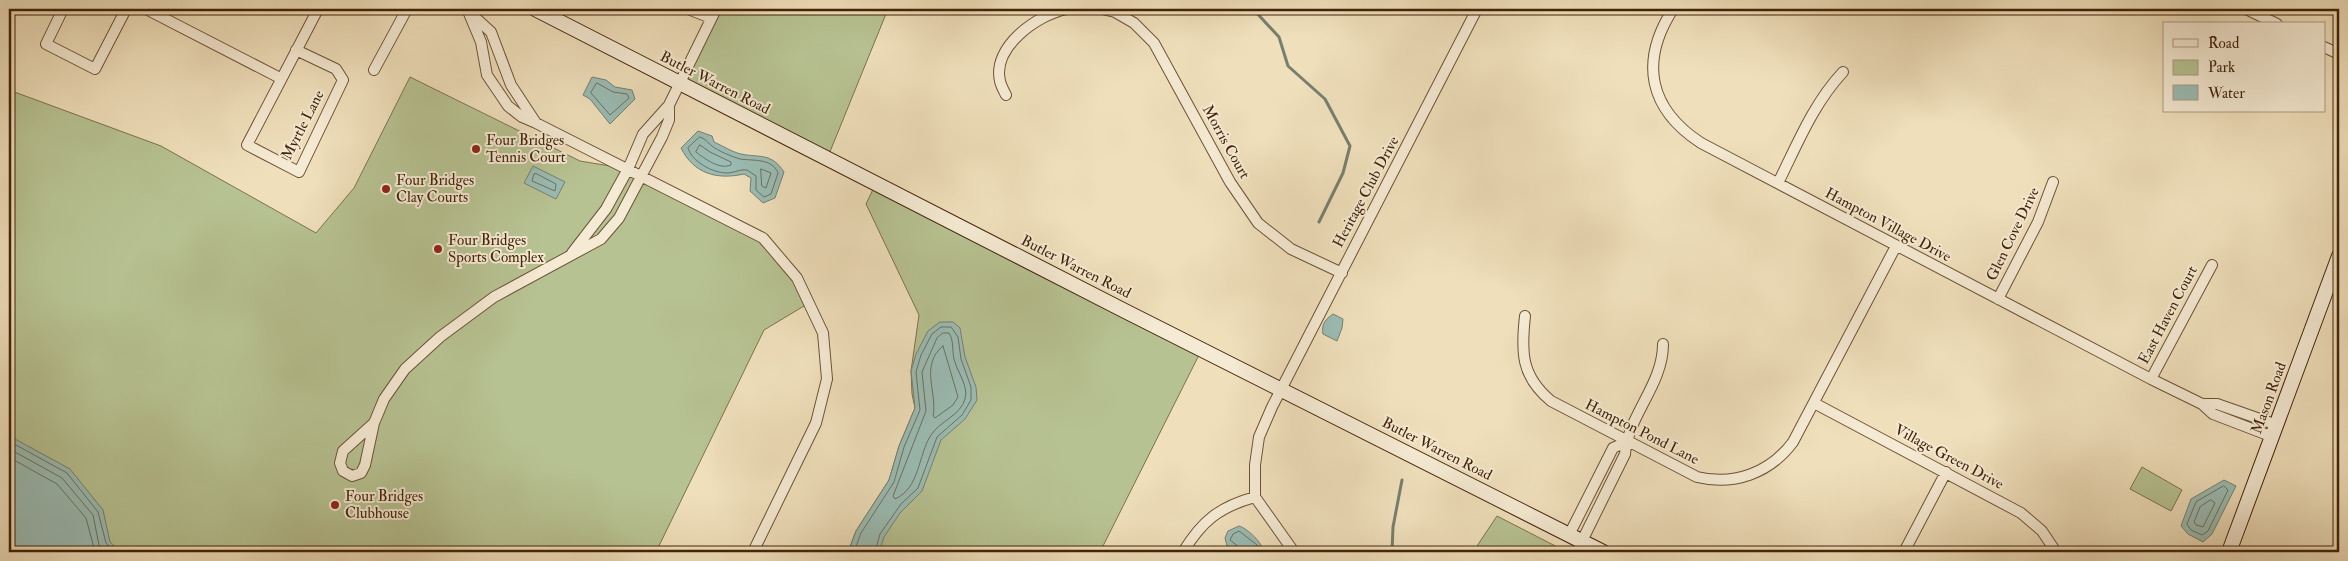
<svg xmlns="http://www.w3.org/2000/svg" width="2348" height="561" font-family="'IM FELL Double Pica',serif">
  <rect width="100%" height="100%" fill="#efdfbb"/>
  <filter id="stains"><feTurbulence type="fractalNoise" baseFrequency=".004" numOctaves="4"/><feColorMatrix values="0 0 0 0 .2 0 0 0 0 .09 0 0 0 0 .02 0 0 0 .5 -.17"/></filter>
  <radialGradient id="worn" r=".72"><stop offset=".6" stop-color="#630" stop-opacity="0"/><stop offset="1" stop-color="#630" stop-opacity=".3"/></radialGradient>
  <path fill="#b7c292" stroke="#7c724e" d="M716,9H888L827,159L679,83Z
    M410,77L580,161L628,169L763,238L809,303L764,330L656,552H9V90L161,146L316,233L354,188Z
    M876,183L1202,349L1100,552H848L856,531L889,480L899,446L915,408L912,394L911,371L919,315L866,204Z
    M2142,467L2182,490L2171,511L2130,489Z
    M1497,516L1567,552H1473Z"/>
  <path fill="#9abcb4" stroke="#777f70" d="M592,77L606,80L615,87L632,90L635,99L610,124L590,99L583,95Z
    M698,131L712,136L714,142C723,146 732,152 741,154C759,158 771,152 784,172L775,198L763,203L750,191L751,178L744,174C717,180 694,174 681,148Z
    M533,166L565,182L556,199L524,183Z
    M1333,314L1343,319L1342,328L1337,341L1323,334C1321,324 1326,319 1333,314Z
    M940,322H953L960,328L965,357L976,387L977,400L965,419L941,440L922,491L900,513L884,537L879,552H848L856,531L889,480L899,446L915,408L911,371L916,354L928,331Z
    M15,439L70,469L103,510L110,542L121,552H9V441Z
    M2224,480L2236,486L2212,534L2203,542L2188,534L2181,526L2191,499Z
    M1239,526C1247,528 1264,544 1263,552H1239L1227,546L1225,538L1228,531Z"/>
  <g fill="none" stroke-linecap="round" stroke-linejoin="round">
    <path stroke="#6e705e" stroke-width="1" d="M597,83L613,92L627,94L629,98L610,115L591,93Z
      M700,137C707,140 707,142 712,146C718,151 733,157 740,159C754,161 772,158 778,173L771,194L764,197L756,190V176L747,170C740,169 734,173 727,173C713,173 692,162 688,148Z
      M700,145L710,152L731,162V165C720,170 705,159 696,152Z
      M761,169L771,173L766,188L762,186Z
      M537,174L556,184L555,191L532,181L534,174Z
      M943,333H949C954,341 952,350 954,359C957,372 969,386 965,399C961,415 940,421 931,435C918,455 920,488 895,499L893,496L926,411L922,372L937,338Z
      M943,346L958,397L953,405L935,418L933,416C938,394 919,365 943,346Z
      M9,446L16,445L67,473L98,512L106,543L114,552
      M9,452H15L62,478L93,515L99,545L105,552
      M9,459L14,460L57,484L86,518L95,552
      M2224,486L2228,490L2208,531L2202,535L2191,530L2187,524L2196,502Z
      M2211,500L2215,503L2203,527L2196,525L2194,522L2200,507Z
      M854,552L861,533L894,482L904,447L920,410L916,372L921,355L932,334L941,327H951L958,337L961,359L971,387V400L962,415L937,437L918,488L901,504L880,534L875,552
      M1240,552L1239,547L1230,540L1233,534L1239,531L1257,545L1259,552"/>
    <path stroke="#777f70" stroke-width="3" d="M1253,9L1279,37L1288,66L1325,99L1350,146L1343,173L1319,222
      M1392,552L1393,527L1402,480"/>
    <g stroke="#6d5236" stroke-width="12">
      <path id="minor" d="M63,9L46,44L95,69L126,9
        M146,9L280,78
        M688,9L711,18
        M1102,9L1115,12L1134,23L1154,43L1230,182L1258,223L1291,249L1342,273
        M1673,9C1639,62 1649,109 1701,143L2151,379L2202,404L2213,414L2273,437
        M2246,9L2277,24
        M468,11L481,42L487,75L508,106L522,117L536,123L763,238L797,278L823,333L827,379L816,423L753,552
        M469,12L491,32L511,85L536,123
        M2324,47L2339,54
        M296,50L336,69L343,80L299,172L247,145L318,9
        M374,70L407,9
        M1006,95C1004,91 1001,86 1000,81C992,47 1037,15 1066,9
        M1778,183C1797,145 1813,104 1843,72
        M572,253L606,209L628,169L643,134L669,105L716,9
        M1998,299L2038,222L2053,182
        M1525,316C1521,352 1521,376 1551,401L1697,477C1734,486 1770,473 1793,442L1896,246
        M2151,379L2212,265
        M1814,403L2021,513L2042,531L2056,552
        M2202,404H2217L2277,425
        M374,423L365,465L361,473L352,476L343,471L340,463L343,451L374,423L384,399L405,369L440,337L494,297L601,239L619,218L662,137L669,120V105
        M1569,535L1613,448L1626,442
        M1582,541L1625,454C1628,415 1663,385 1663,344
        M1183,552C1202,521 1219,507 1255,497
        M1294,552L1255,497V465L1259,437L1272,407L1477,9
        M1904,552L1946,472"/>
    </g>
    <g stroke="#422309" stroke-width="16">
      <path id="secondary" d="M535,9L1123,310L1603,552
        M2229,552L2339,256"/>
    </g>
    <use href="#minor" stroke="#f5ead3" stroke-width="10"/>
    <use href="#secondary" stroke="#f5ead3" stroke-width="14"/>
  </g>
  <g fill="#8f2418" stroke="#f5ead3" stroke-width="2">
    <circle cx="476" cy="149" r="5"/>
    <circle cx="386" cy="189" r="5"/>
    <circle cx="438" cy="249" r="5"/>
    <circle cx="335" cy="505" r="5"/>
  </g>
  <g text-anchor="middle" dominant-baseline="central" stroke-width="4" stroke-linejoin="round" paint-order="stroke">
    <g font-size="15" fill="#422309" stroke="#f5ead3">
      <text transform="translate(715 83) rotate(27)">Butler Warren Road</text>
      <text transform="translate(303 125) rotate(-63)">Myrtle Lane</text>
      <text transform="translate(1226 142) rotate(61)">Morris Court</text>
      <text transform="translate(1366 192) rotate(-62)">Heritage Club Drive</text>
      <text transform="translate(1888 225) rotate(28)">Hampton Village Drive</text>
      <text transform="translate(2013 234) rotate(-64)">Glen Cove Drive</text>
      <text transform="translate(1076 267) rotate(27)">Butler Warren Road</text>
      <text transform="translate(2168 315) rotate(-62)">East Haven Court</text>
      <text transform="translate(2269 398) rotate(-70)">Mason Road</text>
      <text transform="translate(1642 432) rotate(27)">Hampton Pond Lane</text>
      <text transform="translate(1437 449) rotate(27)">Butler Warren Road</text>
      <text transform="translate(1949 457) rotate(28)">Village Green Drive</text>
    </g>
    <g font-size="15" fill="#422309" stroke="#f5ead3" text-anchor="start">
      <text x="486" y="140">Four Bridges<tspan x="486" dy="17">Tennis Court</tspan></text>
      <text x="396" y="180">Four Bridges<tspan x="396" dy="17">Clay Courts</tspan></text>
      <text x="448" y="240">Four Bridges<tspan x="448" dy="17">Sports Complex</tspan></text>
      <text x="345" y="496">Four Bridges<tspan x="345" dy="17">Clubhouse</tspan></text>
    </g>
  </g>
  <rect width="2348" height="561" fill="none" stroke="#efdfbb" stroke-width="30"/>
  <rect x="10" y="10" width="2328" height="541" fill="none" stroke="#422309" stroke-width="2.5"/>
  <rect x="15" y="15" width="2318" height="531" fill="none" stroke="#422309"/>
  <rect x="2163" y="22" width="162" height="90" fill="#f5ead3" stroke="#ad9a82"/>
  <rect x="2173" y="39" width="25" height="8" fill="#f5ead3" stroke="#ad9a82"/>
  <text x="2208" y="48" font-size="15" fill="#422309">Road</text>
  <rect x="2173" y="60" width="25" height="15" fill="#b7c292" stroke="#ad9a82"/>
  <text x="2208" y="72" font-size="15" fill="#422309">Park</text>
  <rect x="2173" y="85" width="25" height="15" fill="#9abcb4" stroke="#ad9a82"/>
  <text x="2208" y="98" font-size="15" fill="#422309">Water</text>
  <rect width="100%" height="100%" filter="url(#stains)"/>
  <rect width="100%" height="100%" fill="url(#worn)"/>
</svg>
